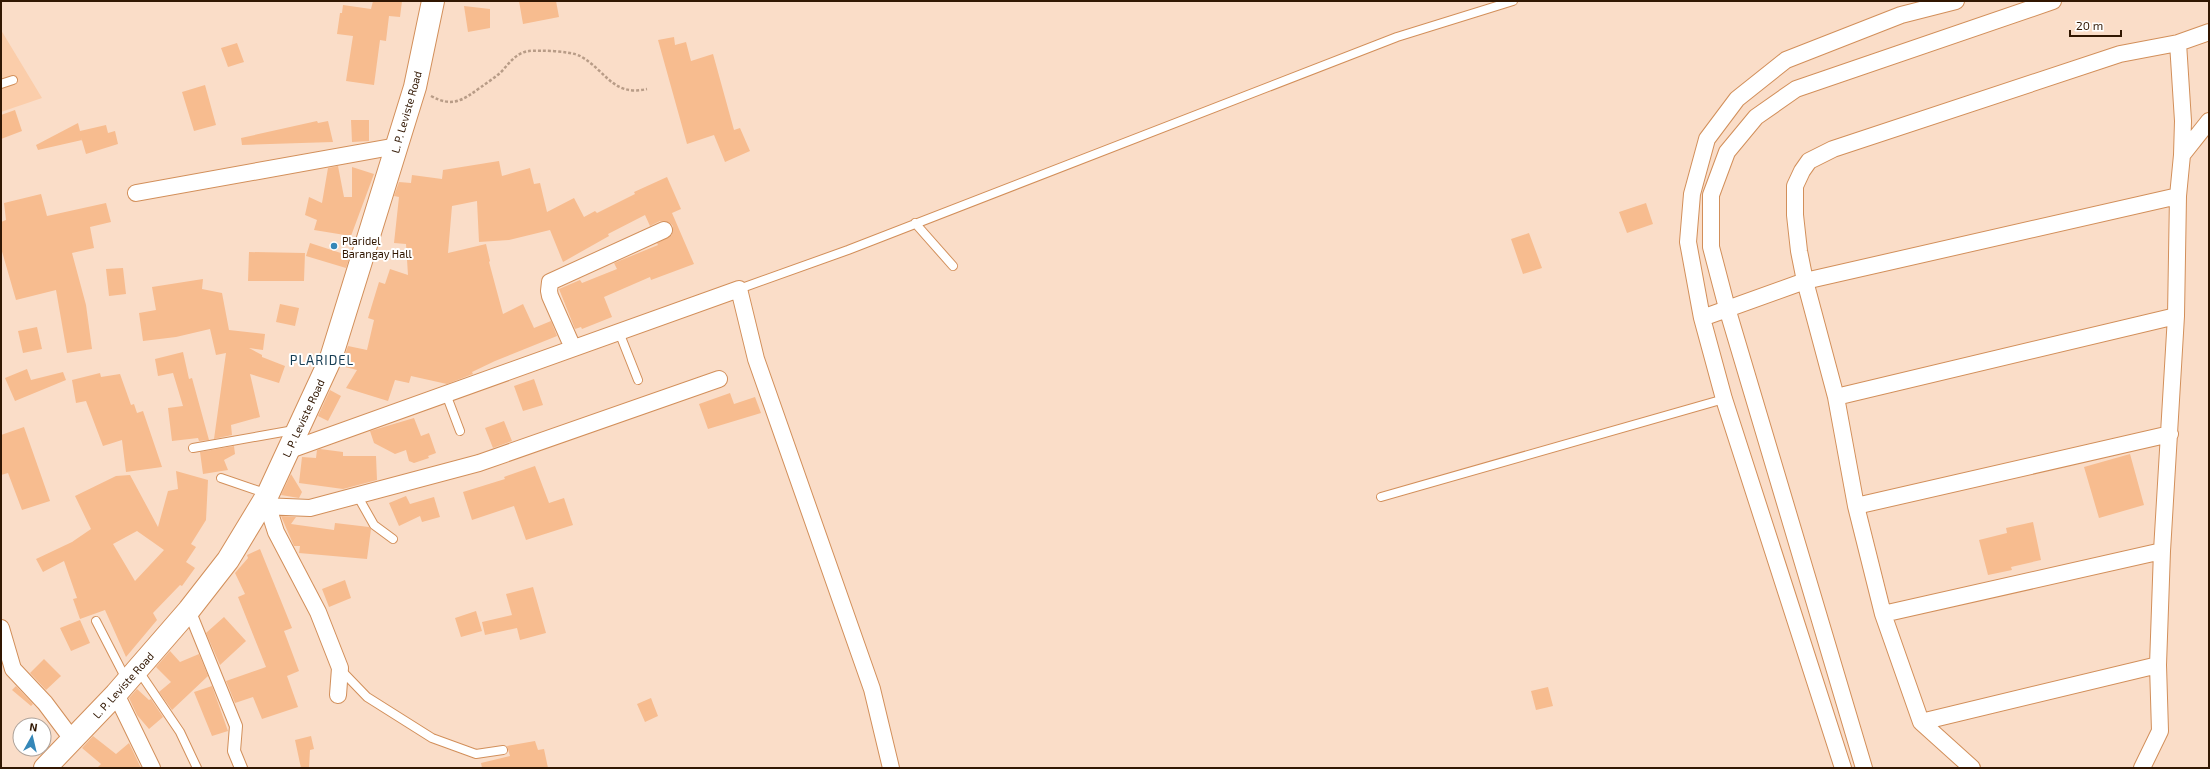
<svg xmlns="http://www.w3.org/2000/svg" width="2210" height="769" font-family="'Exo 2',sans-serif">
  <rect width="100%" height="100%" fill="#faddc8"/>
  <path fill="#fbcdaa" d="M1,30L42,98L1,112Z"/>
  <path fill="#f7bc8f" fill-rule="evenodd" d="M373,1H402L400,17L389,16L386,41L380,40L374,85L346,81L353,36L337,34L340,13H342L343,5L371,9Z
    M519,1H556L559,17L523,24Z
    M464,6L490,9V28L468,32Z
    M674,37L675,45L686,42L691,61L713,54L734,130L740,128L750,151L725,162L714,135L687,144L658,40Z
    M237,43L244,62L228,67L221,48Z
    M205,85L216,125L194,131L182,92Z
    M15,110L22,131L1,139V115Z
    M351,120H369V141L352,142Z
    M317,121L318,123L328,121L333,142L242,145L241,138Z
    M78,123L80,131L106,125L108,133L115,131L118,144L86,154L81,137L82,140L38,150L36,145Z
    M499,161L502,176L530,168L534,184L540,183L547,212L574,198L584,217L595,211L597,213L635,194L634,192L667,177L681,209L672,213L694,264L651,280L650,277L604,297L612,317L582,329L581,327L575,329L559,289L580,280L582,283L617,269L614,263L658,245L657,243L672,235L673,226L670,223L660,221L650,226L645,215L608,234L609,236L563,262L550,230L509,240L479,242L477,201L452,206L448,253L486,244L490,261L489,262L503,314L523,304L534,328L551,321L557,336L495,361L472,372L473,374L447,384L411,376L409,383L395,380L388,401L346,388L357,370L341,366L348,346L367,350L374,320L368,318L379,282L385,284L390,269L408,275L406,244L394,243L399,197L394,196L399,182L411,183L412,175L442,179L443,170Z
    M338,166L344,197H352V167L374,174L351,236L314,230L317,220L305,215L309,197L322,203L328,168Z
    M41,194L47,216L106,203L111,222L90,227L94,248L72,253L86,305L92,349L67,353L56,290L16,300L1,248V222L6,220L4,203Z
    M1646,203L1653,224L1627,233L1619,212Z
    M1529,233L1542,268L1523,274L1511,239Z
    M310,243L350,256L346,268L306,256Z
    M249,252L305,253L304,281H248Z
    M123,268L126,294L109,296L106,269Z
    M203,279L202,289L222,293L229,330L265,334L263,350L249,348L262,355V357L285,366L279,383L250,374L260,417L231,425L232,435L214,439L226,353L216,355L210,329L176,337L143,341L139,313L156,310L152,287Z
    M280,304L299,308L295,326L276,322Z
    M37,327L42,349L23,353L18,331Z
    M183,352L189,379L192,378L209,440L199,441L198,438L172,441L168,408L183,406L173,373L158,376L155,359Z
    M27,369L31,380L63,372L66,380L15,401L5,378Z
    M100,373L101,377L120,374L131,405L134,404L137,413L143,411L162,467L126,472L122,440L103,446L86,401L76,403L72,380Z
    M534,379L543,405L523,411L514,386Z
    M330,390L341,396L328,421L318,416Z
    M730,393L734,404L755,397L761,413L708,429L699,404Z
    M414,418L421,436L429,433L436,453L428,456L429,458L414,463L409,461L406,450L395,454L374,443L370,431Z
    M504,421L512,441L493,448L485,428Z
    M24,427L50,501L22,510L8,473L1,475V435Z
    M234,446L235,454L224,460L228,470L203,474L200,452Z
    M320,449L343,452V456H376L377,480L343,489L299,483L302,457L316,458L317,450Z
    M2130,454L2144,505L2099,518L2084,467Z
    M535,466L549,503L564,498L573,525L526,540L514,506L472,520L463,492L505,479L504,477Z
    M176,471L208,480L206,520L191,544L196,547L186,562L195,568L182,586L180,585L153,613L157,620L126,657L105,610L80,619L73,599L77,598L64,561L43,572L36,559L72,542L91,529L75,496L116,476L130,475L158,527L168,491L178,489ZM137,531L164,550L135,581L113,544Z
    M291,474L302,492L299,498L281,495Z
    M406,496L410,504L434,497L440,517L422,522L420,516L399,526L389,503Z
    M281,516L296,517L291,524L334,530L335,523L369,527L371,529L367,559L299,553L300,546H294Z
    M2033,522L2041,560L2011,567L2012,570L1988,575L1979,540L2007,533L2006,528Z
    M260,549L292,628L284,631L299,671L287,676L298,707L262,719L253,697L235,703L226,681L266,667L238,597L245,594L235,573L248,558L247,555Z
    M345,580L351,598L329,607L322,589Z
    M533,587L546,633L520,640L517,628L485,635L482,622L512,615L506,594Z
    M476,611L482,631L461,637L455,618Z
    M224,617L246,641L220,665L206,633Z
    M80,620L90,643L71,651L60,628Z
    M170,651L180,662L199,654L208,676L172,710L159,692L171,682L156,667Z
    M44,659L61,676L46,690L30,673Z
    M16,686L33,704L31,706L12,690Z
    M212,686L228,731L212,736L194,692Z
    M1548,687L1553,706L1536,710L1531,691Z
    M137,689L149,700L151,699L163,717L149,729L137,715L129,698Z
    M651,698L658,716L645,722L637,704Z
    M93,736L116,754L129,743L141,768H97L101,764L82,748Z
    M311,736L314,749L310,750L309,768H301L295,740Z
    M535,741L538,750L544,749L548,768H482L481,763L510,756L507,746Z"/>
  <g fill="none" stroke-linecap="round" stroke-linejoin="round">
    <g stroke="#d28f5a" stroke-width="10">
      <path id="service" d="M1,84L13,80
        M915,223L953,266
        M739,289L848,250L1397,37L1513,1
        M619,332L638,380
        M446,394L460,431
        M193,448L294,430
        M221,478L268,494
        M357,495L374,525L393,539
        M1381,497L1724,399
        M96,621L126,679
        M340,669L367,697L432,738L476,754L503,750
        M138,670L180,732L197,768"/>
    </g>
    <g stroke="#d28f5a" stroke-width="14">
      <path id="pedestrian" d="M189,610L236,726L234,751L241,768"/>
    </g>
    <g stroke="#d28f5a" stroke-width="18">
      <path id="minor" d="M2182,155L2209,121
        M136,193L397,146
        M1702,318L1805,281L2178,196
        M573,348L550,296L549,291L550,282L664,230
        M1836,397L2176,316
        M287,451L739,289L756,359L872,689L891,768
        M262,506L310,508L479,463L719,379
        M1856,506L2170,434
        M268,507L276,532L318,612L340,668L338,695
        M1883,614L2162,551
        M1,628L13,669L45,703L72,739
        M116,694L152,768
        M1921,722L2158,665
        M1843,768L1724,399L1702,318L1688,242L1692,194L1707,139L1737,99L1786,60L1901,15L1956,1
        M1864,768L1727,308L1711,247V195L1727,152L1756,117L1796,89L2053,1
        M1972,768L1921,722L1883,614L1856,506L1836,397L1805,281L1799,251L1795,215V186L1802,171L1809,161L1833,149L2120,54L2178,43L2209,32
        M2142,768L2160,731L2158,665L2162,551L2176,316L2178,196L2182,155L2183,121L2178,43"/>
    </g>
    <g stroke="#d28f5a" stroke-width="24">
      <path id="secondary" d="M45,768L116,694L189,610L228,560L268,494L331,358L415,87L433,1"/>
    </g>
    <path stroke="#b89c87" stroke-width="2.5" stroke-dasharray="3 2" stroke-linecap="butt" d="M431,96C453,108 463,100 481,87C487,83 494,78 500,73C509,64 515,53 529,51C539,50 571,51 580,56C606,70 612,97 647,89"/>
    <use href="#service" stroke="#fff" stroke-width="8"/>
    <use href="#pedestrian" stroke="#fff" stroke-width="12"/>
    <use href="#minor" stroke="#fff" stroke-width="16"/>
    <use href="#secondary" stroke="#fff" stroke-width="22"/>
  </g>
  <circle fill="#3587b8" stroke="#fff" stroke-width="1.5" cx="334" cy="246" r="4"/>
  <g text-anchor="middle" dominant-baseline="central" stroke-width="4" stroke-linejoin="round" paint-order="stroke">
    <g font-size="11" fill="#311702" stroke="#fff">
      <text transform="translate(406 112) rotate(-74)">L. P. Leviste Road</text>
      <text transform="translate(303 418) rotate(-65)">L. P. Leviste Road</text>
      <text transform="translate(123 685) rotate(-48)">L. P. Leviste Road</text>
    </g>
    <g font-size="11" fill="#311702" stroke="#fff" text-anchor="start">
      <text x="342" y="240">Plaridel<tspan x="342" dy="13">Barangay Hall</tspan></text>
    </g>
    <g font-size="13" letter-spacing="1" fill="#163d54" stroke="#fff">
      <text x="322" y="360">PLARIDEL</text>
    </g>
  </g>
  <rect width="2210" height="769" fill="none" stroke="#311702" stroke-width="4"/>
  <g transform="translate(32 737) rotate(8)"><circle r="19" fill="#ffffff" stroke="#ada29a"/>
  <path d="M0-3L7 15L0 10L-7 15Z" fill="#3587b8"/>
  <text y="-6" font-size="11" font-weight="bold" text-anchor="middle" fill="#311702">N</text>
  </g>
  <path d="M2070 30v6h51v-6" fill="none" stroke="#311702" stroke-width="2"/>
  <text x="2076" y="30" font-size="12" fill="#311702" stroke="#ffffff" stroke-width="3" paint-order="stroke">20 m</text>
</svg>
